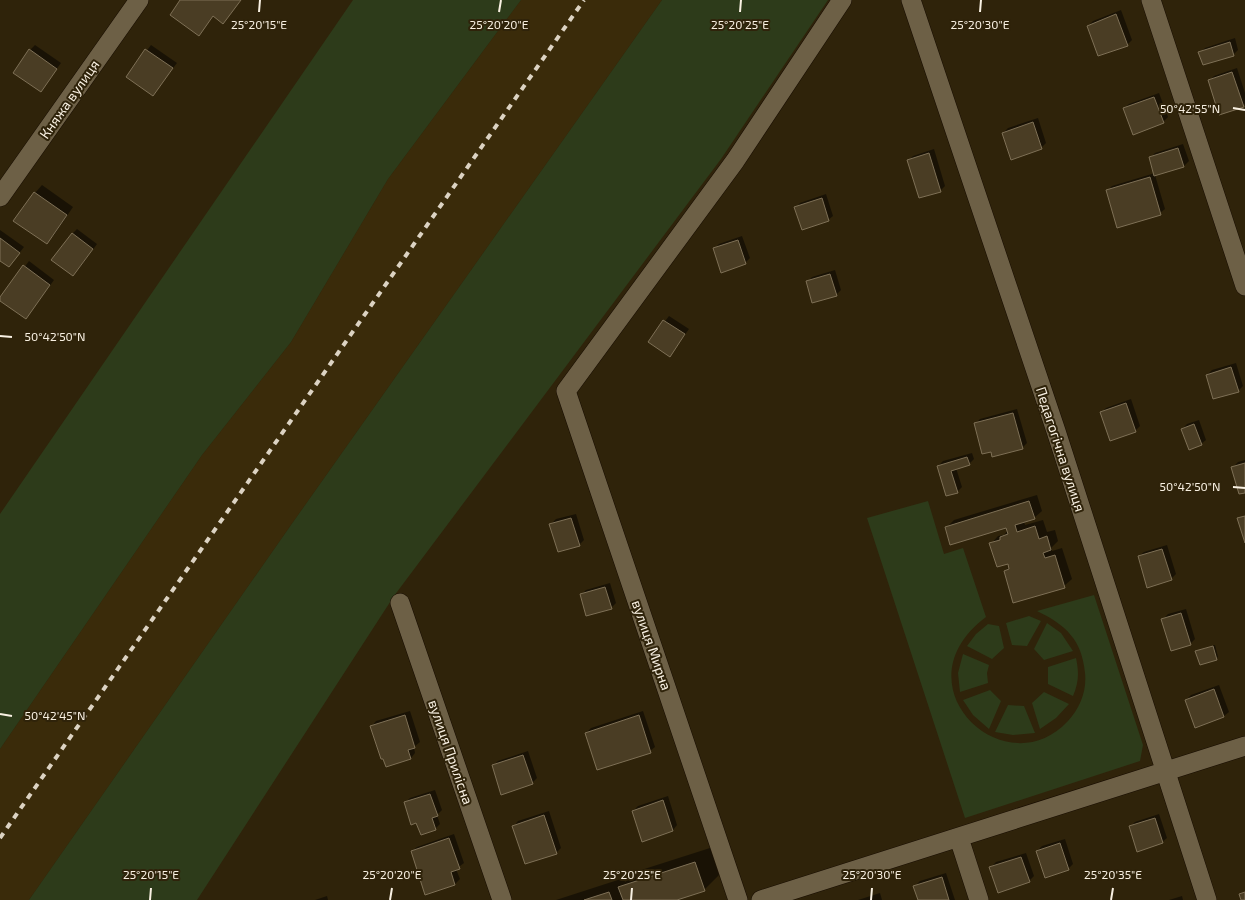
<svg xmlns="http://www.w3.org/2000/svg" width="1245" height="900" font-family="'Exo 2',sans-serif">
  <rect width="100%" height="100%" fill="#2f230a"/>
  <path fill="#3a2b0a" d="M521,0H662L291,525L29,900H0V749L202,455L291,342L388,179Z"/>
  <path fill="#2d3b1a" d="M353,0H521L388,179L291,342L202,455L0,749V514Z
    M662,0H828L721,159L394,596L197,900H29L291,525Z
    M928,501L944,554L963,548L986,617C895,685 1005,789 1068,721C1080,708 1087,691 1085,673C1082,640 1066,625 1037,611L1094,595L1143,745L1140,761L965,818L867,518Z
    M1029,616L1041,621L1027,646L1012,645L1006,623Z
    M1047,623L1061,633L1073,651L1044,660L1034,649Z
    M988,624L999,626L1004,648L992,659L967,646L976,634Z
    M963,654L989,665L987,673L988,683L960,692L958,673Z
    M1076,658C1079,672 1079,682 1073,696L1048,684V667Z
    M990,690L1001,701L989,729L973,715L963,700Z
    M1044,692L1069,704L1056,718L1040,729L1032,703Z
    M1008,705L1024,706L1035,733L1013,735L995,732Z"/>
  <path fill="#0007" d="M1121,10L1132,40L1127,45L1088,26L1093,21Z
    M1235,38L1238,50L1233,55L1200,53L1205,48Z
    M35,45L61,63L41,90L30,50Z
    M151,45L177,63L153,94L128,76Z
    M1237,68L1245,93V104L1243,106L1209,81L1214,76Z
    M1159,93L1168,117L1163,122L1124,108L1129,104Z
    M1038,118L1046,143L1041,148L1003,133L1008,128Z
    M1183,144L1189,161L1184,166L1155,175L1165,209L1160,213L1107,191L1112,186L1155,173L1150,158L1155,153Z
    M934,149L945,186L940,191L908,161L913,156Z
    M42,185L73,207L54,235L46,243L35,193Z
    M826,194L833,216L828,220L796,208L800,203Z
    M77,229L97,244L78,270L72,234Z
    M0,230L24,247L9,266L0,259Z
    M742,236L750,258L745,263L714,249L719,244Z
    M29,261L54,280L30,313L0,300Z
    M835,270L841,290L836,295L807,282L812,277Z
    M669,316L689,329L670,355L650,341Z
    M1236,363L1243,386L1238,391L1207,375L1212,370Z
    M1131,399L1140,426L1135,431L1101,413L1106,408Z
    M1017,409L1027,443L1022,448L975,424L980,419Z
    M1199,420L1206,440L1201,444L1182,429L1187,424Z
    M972,453L974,459L969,464L956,468L962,487L957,492L938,466L943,461Z
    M1245,460V491L1233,467L1238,462Z
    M1037,495L1042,511L1034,518L1024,521L1025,525L1043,520L1047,532L1055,530L1058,541L1051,548L1052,551L1062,548L1072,579L1064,586L1005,571L1010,566L1009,562L991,544L998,536L1004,535L1008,530L1007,526L946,528L954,520Z
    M576,514L584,540L579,545L551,524L556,519Z
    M1167,545L1176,574L1171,579L1139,556L1144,552Z
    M610,583L616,603L611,608L581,595L586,590Z
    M1186,609L1195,639L1190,644L1163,619L1168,614Z
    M1215,645L1218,657L1216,659L1197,651Z
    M1219,685L1229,712L1224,716L1186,700L1191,695Z
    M410,711L420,742L414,747L415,753L411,758L372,726L376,721Z
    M643,711L655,747L650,751L586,733L591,728Z
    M528,751L537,778L532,783L493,766L498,761Z
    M435,790L442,810L437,815L440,824L435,829L417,821L405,803L410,798Z
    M668,796L677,825L673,830L633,811L638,806Z
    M549,811L561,848L556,853L514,826L518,821Z
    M1159,814L1167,838L1162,842L1130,827L1135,822Z
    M454,834L464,863L456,869L460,879L455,884L426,894L412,851L417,847Z
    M1065,839L1073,864L1068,869L1037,851L1042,846Z
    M710,848L719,875L704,890L673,900H556L624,878L625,882L635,872Z
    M1026,853L1034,876L1029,881L991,867L996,862Z
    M946,873L955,900H919L915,886L920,881Z
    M880,893L882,900H858Z
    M327,896L328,900H315Z
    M1182,896L1183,900H1169Z"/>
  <path fill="#4a3d24" stroke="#7e7056" d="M180,0H241L223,24L213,16L199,36L170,15Z
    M1116,14L1128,46L1098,56L1087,26Z
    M1230,42L1234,56L1203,65L1198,52Z
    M29,49L57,69L41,92L13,73Z
    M145,49L173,68L153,96L126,77Z
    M1232,72L1244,107L1219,115L1208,80Z
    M1154,97L1164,123L1133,135L1123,108Z
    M1033,122L1042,149L1011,160L1002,133Z
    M1178,148L1184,167L1154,176L1149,157Z
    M929,153L941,192L919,198L907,160Z
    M1150,177L1161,215L1117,228L1106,190Z
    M34,192L67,215L47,244L13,221Z
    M822,198L829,221L802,230L794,207Z
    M72,233L93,249L73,276L51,260Z
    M0,238L20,253L9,267L0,261Z
    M738,240L746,264L721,273L713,248Z
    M23,265L50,285L26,319L0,301V297Z
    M830,274L837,296L812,303L806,281Z
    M663,320L685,334L670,357L648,342Z
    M1231,367L1239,392L1213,399L1206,375Z
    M1126,403L1136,432L1110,441L1100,412Z
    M1013,413L1023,449L992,457L991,452L982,454L974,423Z
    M1194,424L1202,445L1189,450L1181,429Z
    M967,457L970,465L951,471L958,493L946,496L937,466Z
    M1245,463V493L1239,494L1231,467Z
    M1029,501L1035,519L1015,525L1017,532L1035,526L1039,539L1047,536L1051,550L1043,553L1045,558L1055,555L1065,588L1013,603L1004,571L1009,569L1008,564L997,567L989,543L1000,540V537L1008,534L1006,528L950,545L945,527Z
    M1245,516V543L1237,518Z
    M571,518L580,546L558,552L549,524Z
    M1162,549L1172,580L1147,588L1138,556Z
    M605,587L612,609L586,616L580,594Z
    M1181,613L1191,645L1171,651L1161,619Z
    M1213,646L1217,660L1200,665L1195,651Z
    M1214,689L1224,717L1195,728L1185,700Z
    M405,715L415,748L408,750L411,759L386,767L383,759H381L370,726Z
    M639,715L651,753L597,770L585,733Z
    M523,755L533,784L501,795L492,765Z
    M430,794L438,816L432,818L436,830L421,835L416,823L411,825L404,802Z
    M663,800L673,831L642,842L632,811Z
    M544,815L557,854L525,864L512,826Z
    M1155,818L1163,843L1137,852L1129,826Z
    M449,838L460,869L451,872L455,885L425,895L411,851Z
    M1060,843L1069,870L1045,878L1036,851Z
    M1021,857L1030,882L998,893L989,867Z
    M695,862L705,891L677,900H623L618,887Z
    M942,877L949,900H918L913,886Z
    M609,892L612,900H584Z
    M1245,892V900H1241L1239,894Z"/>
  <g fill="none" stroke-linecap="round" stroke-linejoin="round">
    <g stroke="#170c00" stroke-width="20">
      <path id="minor" d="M911,0L1056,431L1207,900
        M1151,0L1245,286
        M0,197L139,0
        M400,603L502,900
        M959,838L979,900
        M738,900L566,391L735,161L842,0
        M761,900L1245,746"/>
    </g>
    <use href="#minor" stroke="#6d6046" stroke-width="19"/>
    <path stroke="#dcd3c3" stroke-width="4" stroke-dasharray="6 6" stroke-linecap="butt" d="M0,838L584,0"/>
  </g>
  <path fill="none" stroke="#f9f1e3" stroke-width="2" d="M259,12L260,0M499,12L501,0M740,12L741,0M980,12L981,0M1233,108L1245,110M0,336L12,337M1233,487L1245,488M0,714L12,716M150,900L151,888M390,900L392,888M631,900L632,888M871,900L872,888M1111,900L1113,888"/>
  <g text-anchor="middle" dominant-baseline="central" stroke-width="4" stroke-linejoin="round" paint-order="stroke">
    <g font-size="14" fill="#f9f1e3" stroke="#2f230a">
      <text transform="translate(69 99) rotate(-55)">Княжа вулиця</text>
      <text transform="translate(1061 449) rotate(72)">Педагогічна вулиця</text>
      <text transform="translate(652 645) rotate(71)">вулиця Мирна</text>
      <text transform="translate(451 752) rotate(71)">вулиця Прилісна</text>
    </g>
  </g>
  <g font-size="12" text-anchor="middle" fill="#f9f1e3" stroke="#2f230a" stroke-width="4" stroke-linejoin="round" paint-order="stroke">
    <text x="259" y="29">25°20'15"E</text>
    <text x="499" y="29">25°20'20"E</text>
    <text x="740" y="29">25°20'25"E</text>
    <text x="980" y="29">25°20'30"E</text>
    <text x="1190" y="113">50°42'55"N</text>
    <text x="55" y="341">50°42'50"N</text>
    <text x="1190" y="491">50°42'50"N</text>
    <text x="55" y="720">50°42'45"N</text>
    <text x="151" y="879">25°20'15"E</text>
    <text x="392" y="879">25°20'20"E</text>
    <text x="632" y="879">25°20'25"E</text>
    <text x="872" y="879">25°20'30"E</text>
    <text x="1113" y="879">25°20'35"E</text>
  </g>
</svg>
